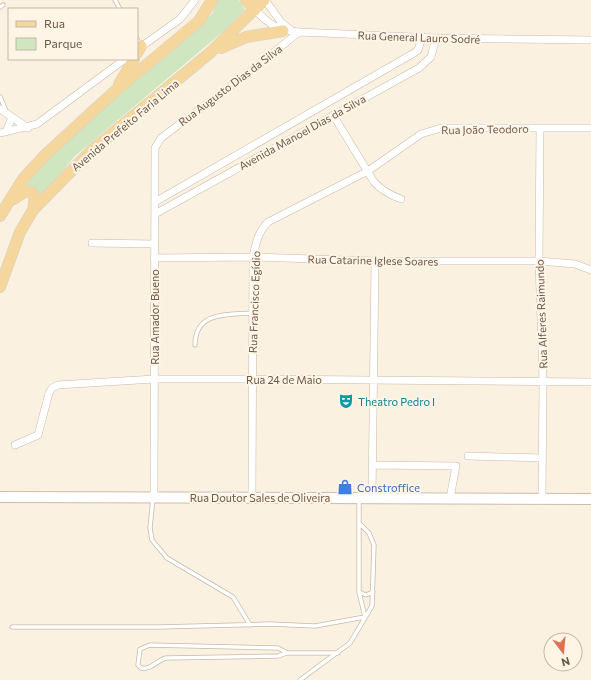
<svg xmlns="http://www.w3.org/2000/svg" width="591" height="680" font-family="Commissioner,sans-serif">
  <rect width="100%" height="100%" fill="#faf1e1"/>
  <path fill="#cfe6c1" d="M217,0H239L245,10L225,30L75,156L39,200L23,183L104,106L212,14Z"/>
  <g fill="none" stroke-linecap="round" stroke-linejoin="round">
    <g stroke="#c9b9a9" stroke-width="5">
      <path id="lane" d="M115,0L120,9
        M0,7L3,5
        M137,39L140,45
        M0,97L7,113
        M195,345C195,311 228,315 252,313
        M153,498L150,528L152,540L167,558L233,597L250,625
        M359,499V592L365,617
        M359,592L366,595L373,592
        M12,627H159L270,624L315,626L365,617
        M287,653L278,648L150,645L140,649L138,665L141,668C151,670 156,661 166,658L278,656L287,653H338
        M300,680L350,643L372,606L374,545L369,533L359,523"/>
    </g>
    <g stroke="#c9b9a9" stroke-width="8">
      <path id="street" d="M265,0L281,22L293,32
        M255,10C270,25 277,30 299,32L436,38L591,40
        M138,49L180,19L195,0
        M0,109L28,128
        M333,115L374,182C382,191 390,195 401,199
        M540,128L539,261L543,381L542,500
        M6,132L12,117
        M0,133L37,124L125,59
        M155,202L414,53L418,50L422,37
        M155,214L419,68L431,57L436,38
        M92,243L154,244
        M154,258L253,257L375,261H539L575,264L591,270
        M15,445L38,435L49,393L52,388L58,385L154,379H252L591,382
        M468,456L542,458
        M373,465L456,466L450,498
        M154,497L155,148L161,138L247,74L299,32
        M252,498L253,257C256,243 258,232 268,222L368,171L421,134L441,128H591
        M372,498L375,261"/>
    </g>
    <g stroke="#cfbba9" stroke-width="12">
      <path id="secondary" d="M0,497L591,499"/>
    </g>
    <g stroke="#d7d1cc" stroke-width="12">
      <path id="primary" d="M246,0L255,10
        M221,48L246,37L283,31
        M137,53L141,46
        M119,84L134,59
        M14,199C29,187 38,188 33,210
        M0,216L23,179L44,156L115,91L199,21L212,0
        M0,287L20,232L33,210L91,151L211,52L264,0"/>
    </g>
    <use href="#lane" stroke="#fff" stroke-width="3.5"/>
    <use href="#street" stroke="#fff" stroke-width="7"/>
    <use href="#secondary" stroke="#fff" stroke-width="10"/>
    <use href="#primary" stroke="#f5d79e" stroke-width="11"/>
  </g>
  <defs>
    <g id="theatre-bare" transform="scale(1.2)"><path d="M-5-5.5Q0-4 5-5.5V0Q5 5 0 6Q-5 5-5 0ZM-3.3-2.5H-1v1.5H-3.3ZM1-2.5H3.3v1.5H1ZM-2.8 1Q0 5.5 2.8 1Z" fill="#0f9aa8" stroke="#fef5e7" stroke-width="2.5" paint-order="stroke"/></g>
    <g id="shop-bare" transform="scale(1.2)"><path d="M-5-2.5h2.3a2.7 3.5 0 0 1 5.4 0H5L5.5 6h-11ZM-1.5-2.5h3a1.5 2.3 0 0 0-3 0Z" fill="#3f7fe0" stroke="#fef5e7" stroke-width="2.5" paint-order="stroke"/></g>
  </defs>
  <g fill-rule="evenodd">
    <use href="#theatre-bare" x="346" y="401"/>
    <use href="#shop-bare" x="345" y="487"/>
  </g>
  <g text-anchor="middle" dominant-baseline="central" stroke-width="4" stroke-linejoin="round" paint-order="stroke">
    <g font-size="11" fill="#6f594a" stroke="#fef5e7">
      <text transform="translate(419 37) rotate(2)">Rua General Lauro Sodré</text>
      <text transform="translate(230 85) rotate(-37)">Rua Augusto Dias da Silva</text>
      <text transform="translate(125 125) rotate(-40)">Avenida Prefeito Faria Lima</text>
      <text transform="translate(485 129) rotate(-1)">Rua João Teodoro</text>
      <text transform="translate(302 132) rotate(-29)">Avenida Manoel Dias da Silva</text>
      <text transform="translate(373 260) rotate(1)">Rua Catarine Iglese Soares</text>
      <text transform="translate(254 302) rotate(-88)">Rua Francisco Egídio</text>
      <text transform="translate(541 314) rotate(-92)">Rua Alferes Raimundo</text>
      <text transform="translate(154 317) rotate(-90)">Rua Amador Bueno</text>
      <text x="284" y="379">Rua 24 de Maio</text>
      <text x="260" y="497">Rua Doutor Sales de Oliveira</text>
    </g>
    <g font-size="11" fill="#0d838f" stroke="#fef5e7" text-anchor="start">
      <text x="358" y="401">Theatro Pedro I</text>
    </g>
    <g font-size="11" fill="#366cbe" stroke="#fef5e7" text-anchor="start">
      <text x="357" y="487">Constroffice</text>
    </g>
  </g>
  <rect x="8" y="8" width="130" height="52" fill="#fef5e7" stroke="#c5b7a8"/>
  <rect x="16" y="21" width="20" height="6" fill="#f5d79e" stroke="#c5b7a8"/>
  <text x="44" y="28" font-size="12" fill="#6f594a">Rua</text>
  <rect x="16" y="38" width="20" height="12" fill="#cfe6c1" stroke="#c5b7a8"/>
  <text x="44" y="48" font-size="12" fill="#6f594a">Parque</text>
  <g transform="translate(563 652) rotate(164)"><circle r="19" fill="#fef5e7" stroke="#c5b7a8"/>
  <path d="M0-3L7 15L0 10L-7 15Z" fill="#dc734e"/>
  <text y="-6" font-size="11" font-weight="bold" text-anchor="middle" fill="#6f594a">N</text>
  </g>
</svg>
